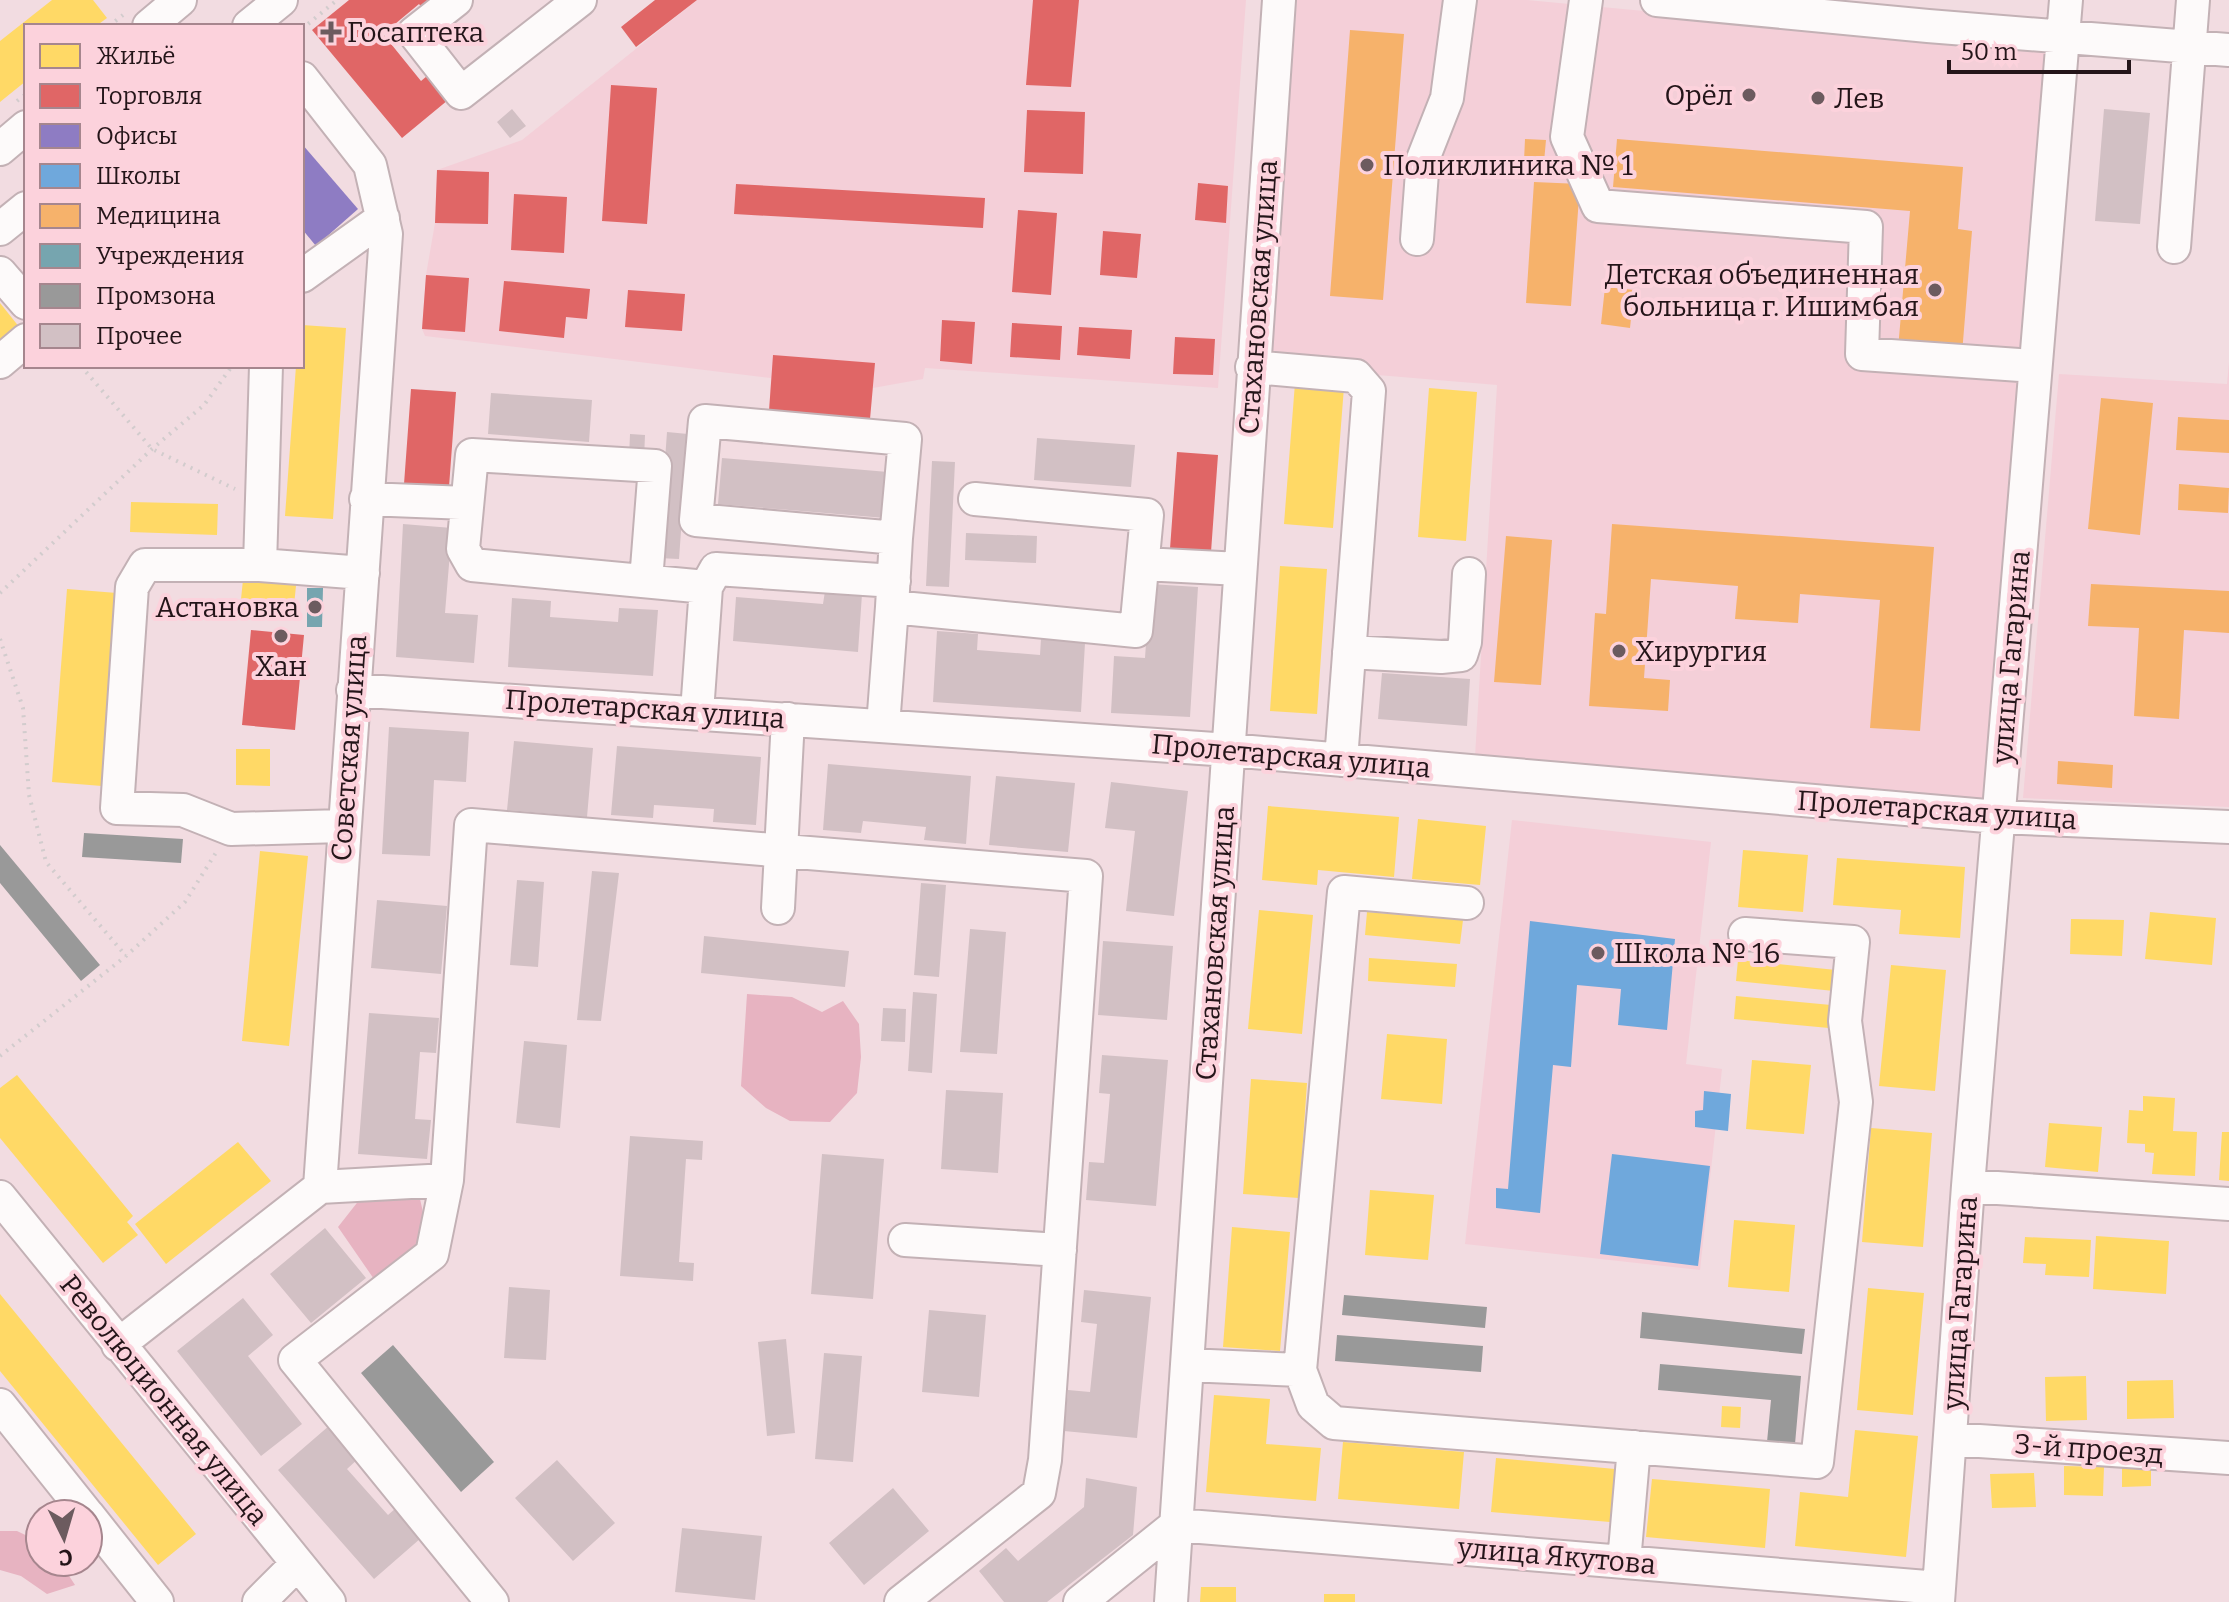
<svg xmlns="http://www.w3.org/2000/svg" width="2229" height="1602" font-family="Bitter,serif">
  <rect width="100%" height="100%" fill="#f2dce1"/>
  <path fill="#f4cfd8" d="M697,0H1246L1218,388L925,368L923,379L873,388L870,419L769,411L771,378L425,336L422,329L426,275L435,223L437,170L522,140Z
    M1297,0H1527L2047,49L1986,805L1475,757L1497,385L1269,366Z
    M2229,362V807L2023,798L2059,374L2227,384Z
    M1512,820L1711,842L1686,1064L1722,1069L1700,1270L1465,1244Z"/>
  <path fill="#e7b3c1" d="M747,994L792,997L822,1012L843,1001L859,1024L861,1057L857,1093L830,1122L790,1121L766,1108L741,1086Z
    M360,1199H420L427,1230L420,1250L376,1282L338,1227Z
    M0,1531H17L40,1542V1562H60L75,1585L47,1594L21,1576L0,1570Z"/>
  <path fill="#ffd966" d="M52,0H93L107,18L96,26H26V81L0,102V41Z
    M0,303L20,328L0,344Z
    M302,325L346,328L333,519L285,516L296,366H302Z
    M1295,383L1344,387L1333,528L1284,524Z
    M1429,388L1477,392L1466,541L1418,537Z
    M131,502L218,504L217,535L130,532Z
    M1280,566L1327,569L1317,714L1270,711Z
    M244,570L297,576L293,615L240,609Z
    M67,589L117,593L102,786L52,782Z
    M236,749H270V786L236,785Z
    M1268,806L1399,817L1394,877L1318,870L1317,885L1262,880Z
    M1418,819L1486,826L1480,885L1412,879Z
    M1743,850L1808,855L1803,912L1738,907Z
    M260,851L308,856L289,1046L242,1041Z
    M1837,858L1965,867L1960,938L1899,934L1901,910L1833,905Z
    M1259,910L1313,915L1302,1034L1248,1029Z
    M1367,912L1463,920L1460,944L1365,935Z
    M2150,912L2216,918L2212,965L2145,959Z
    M2071,919L2124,920L2122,956L2070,954Z
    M1369,958L1457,964L1455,987L1368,981Z
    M1738,960L1836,970L1834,991L1736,981Z
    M1891,965L1946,970L1935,1091L1879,1086Z
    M1736,996L1831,1005L1829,1028L1734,1019Z
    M1387,1034L1447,1039L1442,1104L1381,1099Z
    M1752,1060L1811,1065L1804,1134L1746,1129Z
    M17,1075L133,1216L127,1222L138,1235L103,1263L0,1138V1088Z
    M1251,1079L1307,1083L1299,1198L1243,1194Z
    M2143,1096L2175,1098L2173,1131L2197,1132L2195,1176L2152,1174L2154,1153L2145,1152V1144L2127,1143L2129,1110L2143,1111Z
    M2049,1123L2102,1127L2098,1172L2045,1167Z
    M1871,1128L1932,1133L1923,1247L1862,1242Z
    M2222,1132H2229V1181L2219,1180Z
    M238,1142L271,1181L166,1264L135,1224Z
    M1370,1190L1434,1195L1428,1260L1365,1255Z
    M1734,1220L1795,1225L1789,1292L1728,1287Z
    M1232,1227L1290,1232L1280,1351L1223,1347Z
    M2096,1236L2169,1241L2166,1294L2093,1289Z
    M2025,1237L2091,1240L2089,1277L2045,1275L2046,1264L2023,1263Z
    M1868,1288L1924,1293L1913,1415L1857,1410Z
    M0,1294L196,1534L158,1565L0,1371Z
    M2086,1376L2087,1420L2046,1421L2045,1377Z
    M2173,1380L2174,1418L2127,1419V1381Z
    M1214,1395L1270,1399L1266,1444L1321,1448L1316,1501L1206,1492Z
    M1722,1406L1741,1407L1740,1428L1721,1427Z
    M1855,1430L1918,1436L1906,1557L1795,1546L1800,1492L1848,1497Z
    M1343,1442L1464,1452L1459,1509L1338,1499Z
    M1496,1458L1615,1469L1610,1522L1491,1512Z
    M2151,1465V1486L2122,1487V1466Z
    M2064,1466L2104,1467L2103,1496L2064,1495Z
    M2034,1473L2036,1507L1992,1508L1990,1474Z
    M1652,1479L1770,1489L1765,1548L1646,1537Z
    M1201,1587H1236V1602H1200Z
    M1324,1594H1355V1602H1324Z"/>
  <path fill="#e06666" d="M349,0H434L423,9L419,4L383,34L421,81L427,76L448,100L402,138L312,30Z
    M655,0H697L636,47L621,27Z
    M1033,0H1079L1071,87L1026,85Z
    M611,85L657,88L647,224L602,221Z
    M1027,110L1085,112L1083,174L1024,172Z
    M437,170L489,172L488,224L435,223Z
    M1198,183L1228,186L1226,223L1195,220Z
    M736,184L985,198L983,228L734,214Z
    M514,194L567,197L564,253L511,250Z
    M1018,210L1057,213L1051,295L1012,292Z
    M1103,231L1141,234L1137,278L1100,275Z
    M426,275L469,278L465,332L422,329Z
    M504,281L590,289L587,319L566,317L564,338L499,331Z
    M628,290L685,294L682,331L625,327Z
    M942,320L975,322L972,364L940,361Z
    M1012,323L1062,326L1060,360L1010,357Z
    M1079,327L1132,330L1130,359L1077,355Z
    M1175,337L1215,339L1213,375L1173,374Z
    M773,355L875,363L870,419L769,411Z
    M411,389L456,392L449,487L404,484Z
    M1177,452L1218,455L1211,552L1170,549Z
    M251,630L304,635L295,730L242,725Z"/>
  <path fill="#8e7cc3" d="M302,144L358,209L316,246L302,229Z"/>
  <path fill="#6fa8dc" d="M1530,921L1675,939L1667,1030L1618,1025L1621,989L1577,985L1571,1067L1553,1065L1540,1213L1496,1208V1188L1508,1189Z
    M1704,1091L1731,1094L1728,1131L1695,1127V1111L1703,1110Z
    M1612,1154L1710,1166L1698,1266L1600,1254Z"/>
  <path fill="#f6b26b" d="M1350,30L1404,34L1383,300L1330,296Z
    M1525,139L1546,140L1544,162L1524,161Z
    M1617,139L1963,167L1958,229L1972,231L1962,354L1898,349L1910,211L1613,187Z
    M1534,182L1580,184L1571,306L1526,303Z
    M1605,287L1634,290L1630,328L1601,324Z
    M2101,398L2153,403L2140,535L2088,529Z
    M2178,417L2229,420V453L2176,450Z
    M2179,484L2229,488L2228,513L2178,510Z
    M1612,524L1934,547L1920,731L1870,728L1880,600L1800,594L1798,623L1735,619L1738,586L1651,579L1644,678L1670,680L1668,711L1589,706L1595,613L1606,614Z
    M1506,536L1552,540L1541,685L1494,682Z
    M2091,584L2229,591V633L2184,630L2179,719L2134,716L2139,628L2088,626Z
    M2058,761L2113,765L2112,788L2057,784Z"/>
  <path fill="#76a5af" d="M307,588H323L322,627H307Z"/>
  <path fill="#999" d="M84,833L183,839L181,863L82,857Z
    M0,845L100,965L81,981L0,883Z
    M1344,1295L1487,1307L1485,1328L1342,1315Z
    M1642,1312L1805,1329L1802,1354L1640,1338Z
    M1337,1335L1483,1346L1481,1372L1335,1361Z
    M393,1345L494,1462L461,1492L361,1373Z
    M1660,1364L1801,1376L1795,1444L1767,1442L1771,1400L1658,1390Z"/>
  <path fill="#d2c0c4" d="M512,109L526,126L510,138L497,122Z
    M2104,109L2150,113L2140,224L2095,221Z
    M491,393L592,400L589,442L488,434Z
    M667,432L688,434L679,559L658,558Z
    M630,434L645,435L644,459L629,458Z
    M1037,438L1135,445L1131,487L1034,480Z
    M722,458L888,472L885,518L718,504Z
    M932,461L955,462L949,587L926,586Z
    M403,524L452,528L445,613L478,615L474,663L396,657Z
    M966,533L1037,536L1036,563L965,560Z
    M1150,584L1198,587L1190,717L1111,713L1114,656L1145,658Z
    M825,591L862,594L858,652L733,641L736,597L823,604Z
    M512,598L551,601L550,617L618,622L619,608L658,610L653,676L508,667Z
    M937,631L978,634L977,650L1040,655L1041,639L1085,643L1081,712L933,702Z
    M1382,673L1470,679L1467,726L1378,719Z
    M389,727L469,732L466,782L434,780L430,856L382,854Z
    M514,741L593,748L587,817L507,810Z
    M617,746L761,757L756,825L713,822L714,809L654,805L653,818L611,815Z
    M828,764L971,776L966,844L924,840L926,827L863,821L861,833L823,830Z
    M996,776L1075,783L1068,852L989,845Z
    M1111,782L1188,791L1174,916L1126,911L1135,831L1105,828Z
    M592,871L619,873L601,1021L577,1020Z
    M517,880L544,882L538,967L510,965Z
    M921,883L946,885L939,977L914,975Z
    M377,900L447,906L441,974L371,968Z
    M970,929L1006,932L997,1054L960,1052Z
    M704,936L849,951L845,987L701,973Z
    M1103,941L1173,946L1167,1020L1098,1015Z
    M913,992L937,994L932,1073L908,1071Z
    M883,1008L906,1009L905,1042L881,1041Z
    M369,1013L439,1018L436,1053L420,1052L415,1119L431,1120L427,1159L358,1154Z
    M524,1041L567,1045L560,1128L516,1123Z
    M1102,1055L1168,1060L1156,1206L1086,1200L1089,1162L1104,1163L1110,1094L1099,1093Z
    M946,1090L1003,1093L998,1173L941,1169Z
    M630,1136L703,1141L702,1160L686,1159L679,1262L694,1263L693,1281L620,1276Z
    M822,1154L884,1159L873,1299L811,1294Z
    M325,1228L366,1278L311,1323L270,1274Z
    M509,1287L550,1290L546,1360L504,1358Z
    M1084,1290L1151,1297L1137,1438L1064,1431L1068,1390L1090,1392L1097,1324L1081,1322Z
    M243,1298L273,1335L248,1356L302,1424L261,1456L177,1351Z
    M929,1310L986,1315L979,1397L922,1392Z
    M786,1339L795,1433L767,1436L758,1342Z
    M824,1353L862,1356L853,1462L815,1459Z
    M330,1425L359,1458L347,1469L388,1515L396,1508L421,1538L374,1579L278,1470Z
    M557,1460L615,1523L573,1561L515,1498Z
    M1086,1478L1137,1487L1133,1535L1047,1602H1004L979,1571L1006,1548L1018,1561L1084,1507Z
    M893,1488L929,1531L864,1585L829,1543Z
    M682,1528L762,1536L755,1600L675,1592Z"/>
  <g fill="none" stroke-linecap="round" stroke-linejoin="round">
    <g stroke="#c3b1b5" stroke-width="36">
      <path id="minor" d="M456,0L414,33L461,93L580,0
        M1586,0L1567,137L1598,206L1866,227L1862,354L2035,366
        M1657,0L1928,26L2229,50
        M149,26L180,0
        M249,26L281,0
        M0,149L26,127
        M0,229L26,208
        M1417,239L1423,159L1447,98L1460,0
        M2174,247L2193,0
        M0,273L26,303
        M302,276L383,218
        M0,362L26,340
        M266,366L260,565L363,573
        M1252,367L1356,376L1369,391L1341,760
        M366,499L467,503
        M1143,564L1240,569
        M260,565H145L132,587L117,808L183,810L231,829L343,826
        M646,581L655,466L472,455L463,549L472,565L706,587L697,712
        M706,587L716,569L894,581
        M892,607L896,538L696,520L705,421L905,439L896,538
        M1349,652L1441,657L1461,655L1465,642L1469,574
        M353,690L1229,750L1998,817L2229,827
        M883,726L892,607L1136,631L1147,515L975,499
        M778,908L788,719
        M1968,1186L2229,1204
        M320,1187L447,1180
        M0,1197L329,1602
        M905,1240L1060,1250
        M118,1345L320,1187L386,234L370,165L302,78
        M1187,1365L1300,1370L1313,1405L1334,1423L1817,1462L1856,1102L1845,1021L1853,942L1745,934
        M1300,1370L1344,892L1467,903
        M0,1405L87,1514
        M1950,1439L2229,1458
        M88,1515L157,1602
        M1176,1525L1939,1588
        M1624,1562L1634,1447
        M259,1602L297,1564
        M492,1602L295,1360L432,1254L447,1180L471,825L1086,876L1045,1460L1039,1493L901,1602
        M1080,1602L1176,1525
        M1171,1602L1279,0
        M1938,1602L1968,1186L2066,0"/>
    </g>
    <path stroke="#d2cccd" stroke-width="4" stroke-dasharray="2 6" stroke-linecap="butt" d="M109,26L123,15
      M302,29L337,0
      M17,101L26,94
      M81,366L152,449L235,489
      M0,593L152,449L204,405L232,366
      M0,639L23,708L29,795L46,862L126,956
      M0,1056L126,956L185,902L217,851"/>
    <use href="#minor" stroke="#fdfafa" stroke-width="32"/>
  </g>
  <g fill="#6c5b5f" stroke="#fcd2dc" stroke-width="3">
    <path d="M327 20h8v8h8v8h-8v8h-8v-8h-8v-8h8z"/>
    <circle cx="1749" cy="95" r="8"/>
    <circle cx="1818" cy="98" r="8"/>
    <circle cx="1367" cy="165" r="8"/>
    <circle cx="1935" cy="290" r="8"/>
    <circle cx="315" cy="607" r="8"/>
    <circle cx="281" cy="636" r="8"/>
    <circle cx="1619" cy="651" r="8"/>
    <circle cx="1598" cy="953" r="8"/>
  </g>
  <g text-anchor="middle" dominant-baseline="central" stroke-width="8" stroke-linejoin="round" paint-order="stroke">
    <g font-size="28" fill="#241519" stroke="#fcd2dc" text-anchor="start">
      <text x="347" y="32">Госаптека</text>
      <text x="1733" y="95" text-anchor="end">Орёл</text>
      <text x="1834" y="98">Лев</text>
      <text x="1383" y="165">Поликлиника № 1</text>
      <text x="1919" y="274" text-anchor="end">Детская объединенная<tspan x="1919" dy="32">больница г. Ишимбая</tspan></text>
      <text x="299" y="607" text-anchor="end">Астановка</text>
      <text x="1635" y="651">Хирургия</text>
      <text x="281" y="666" text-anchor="middle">Хан</text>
      <text x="1614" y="953">Школа № 16</text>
    </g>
    <g font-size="28" fill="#241519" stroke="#fcd2dc">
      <text transform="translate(1258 297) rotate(-86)">Стахановская улица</text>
      <text transform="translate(2011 657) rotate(-85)">улица Гагарина</text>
      <text transform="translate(645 709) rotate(4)">Пролетарская улица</text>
      <text transform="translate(349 748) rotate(-86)">Советская улица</text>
      <text transform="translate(1291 756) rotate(5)">Пролетарская улица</text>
      <text transform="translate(1937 810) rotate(4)">Пролетарская улица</text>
      <text transform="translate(1215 943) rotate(-86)">Стахановская улица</text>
      <text transform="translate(1960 1303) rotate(-86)">улица Гагарина</text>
      <text transform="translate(164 1400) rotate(51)">Революционная улица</text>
      <text transform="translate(2089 1449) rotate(4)">3-й проезд</text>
      <text transform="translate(1557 1556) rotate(5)">улица Якутова</text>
    </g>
  </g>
  <rect x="24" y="24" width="280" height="344" fill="#fcd2dc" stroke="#a6868e" stroke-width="2"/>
  <rect x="40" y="44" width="40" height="24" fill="#ffd966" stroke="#a6868e" stroke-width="2"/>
  <text x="96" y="64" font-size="24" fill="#241519">Жильё</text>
  <rect x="40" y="84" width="40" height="24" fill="#e06666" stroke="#a6868e" stroke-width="2"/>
  <text x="96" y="104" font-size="24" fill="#241519">Торговля</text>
  <rect x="40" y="124" width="40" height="24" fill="#8e7cc3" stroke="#a6868e" stroke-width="2"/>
  <text x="96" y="144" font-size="24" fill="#241519">Офисы</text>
  <rect x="40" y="164" width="40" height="24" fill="#6fa8dc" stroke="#a6868e" stroke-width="2"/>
  <text x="96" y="184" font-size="24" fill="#241519">Школы</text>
  <rect x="40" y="204" width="40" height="24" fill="#f6b26b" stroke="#a6868e" stroke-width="2"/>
  <text x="96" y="224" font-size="24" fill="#241519">Медицина</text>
  <rect x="40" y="244" width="40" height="24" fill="#76a5af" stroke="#a6868e" stroke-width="2"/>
  <text x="96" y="264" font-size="24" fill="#241519">Учреждения</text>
  <rect x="40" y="284" width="40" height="24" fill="#999999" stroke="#a6868e" stroke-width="2"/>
  <text x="96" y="304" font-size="24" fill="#241519">Промзона</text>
  <rect x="40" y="324" width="40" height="24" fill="#d2c0c4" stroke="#a6868e" stroke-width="2"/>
  <text x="96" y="344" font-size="24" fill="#241519">Прочее</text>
  <g transform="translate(64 1538) rotate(175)"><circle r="38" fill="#fcd2dc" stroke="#a6868e" stroke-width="2"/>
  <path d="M0-6L14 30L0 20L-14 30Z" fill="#6c5b5f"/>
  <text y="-12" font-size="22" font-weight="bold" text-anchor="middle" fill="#241519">С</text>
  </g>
  <path d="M1949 60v12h180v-12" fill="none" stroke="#241519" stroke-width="4"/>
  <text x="1961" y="60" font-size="24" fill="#241519" stroke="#fcd2dc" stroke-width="6" paint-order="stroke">50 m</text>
</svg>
